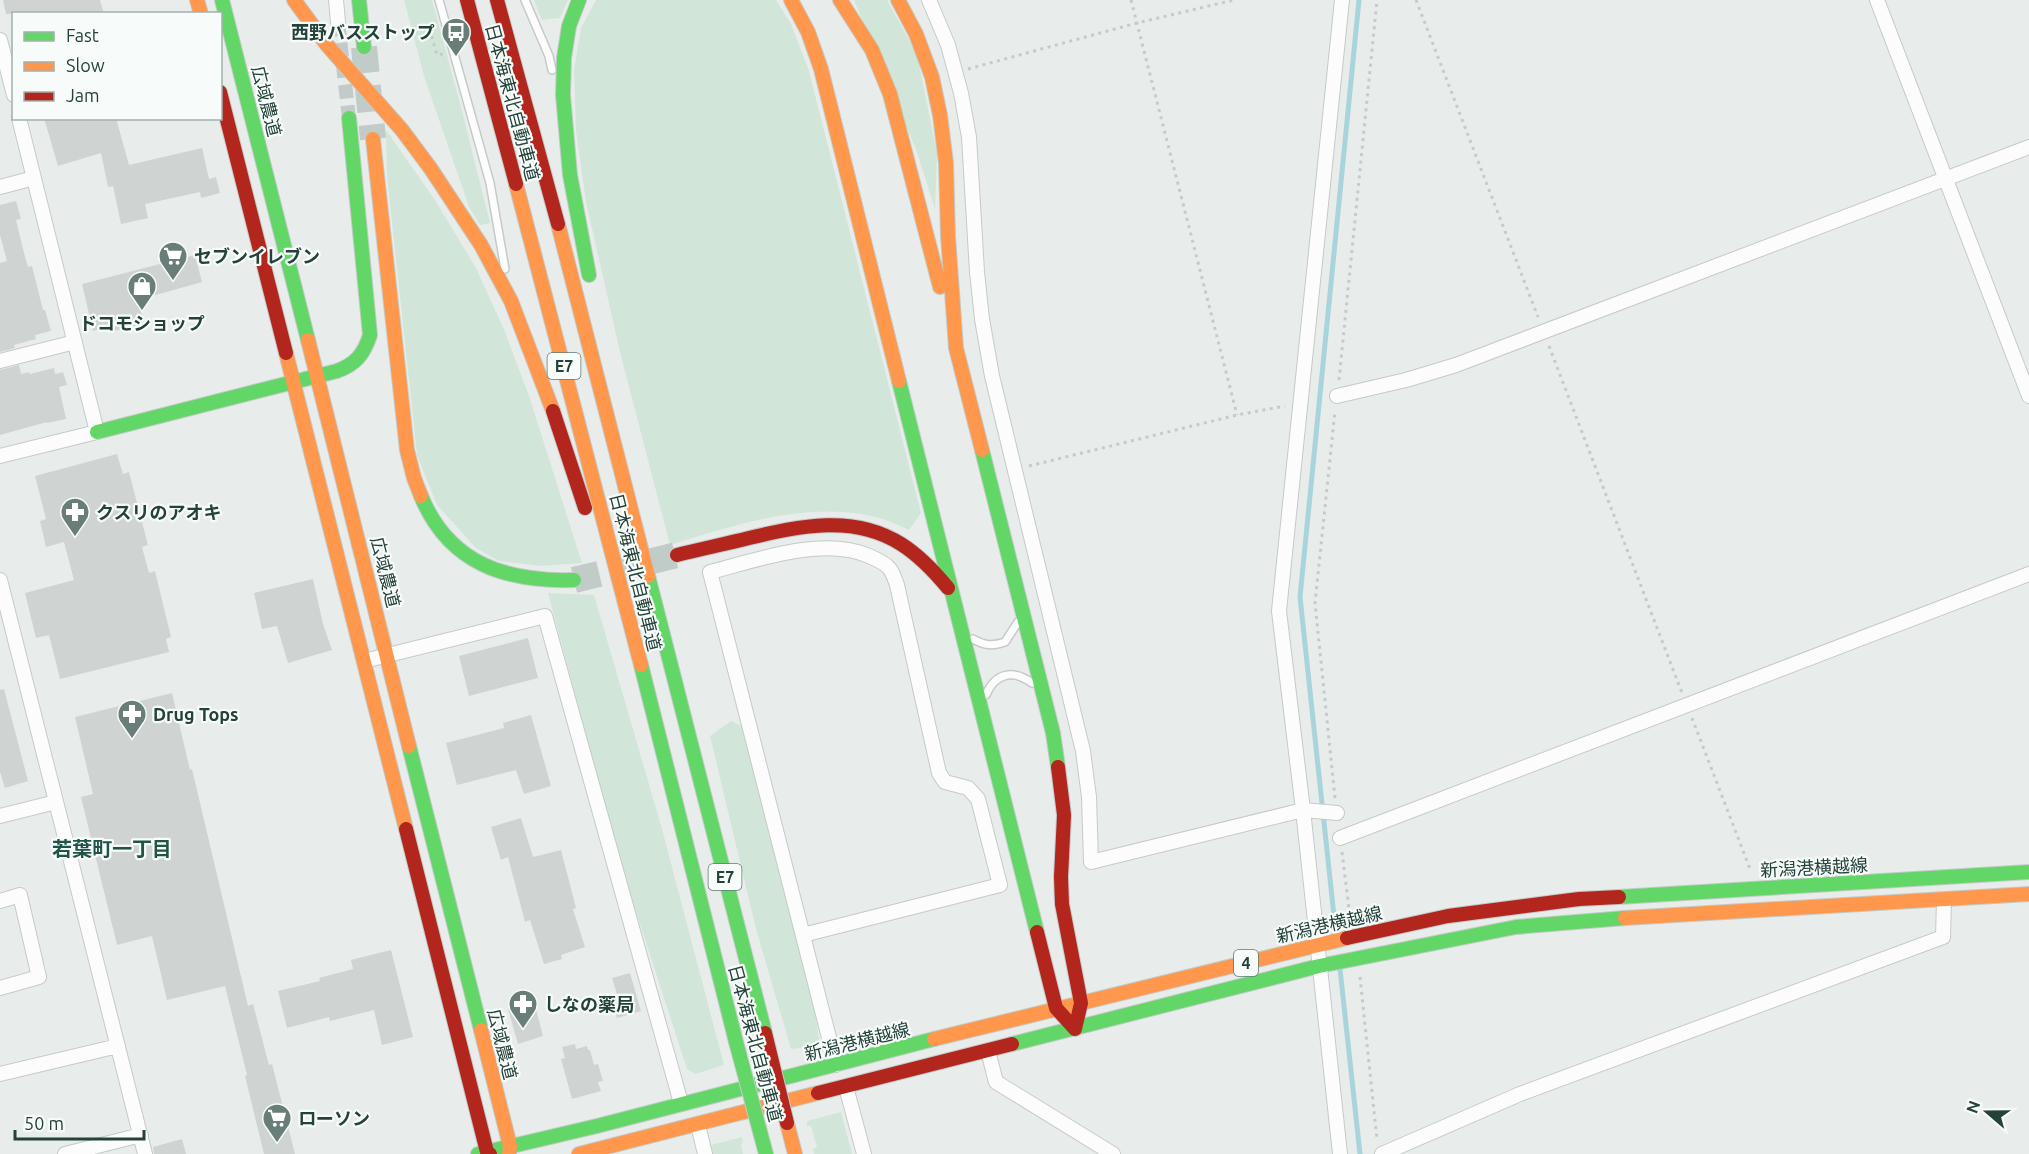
<svg xmlns="http://www.w3.org/2000/svg" width="2029" height="1154" font-family="Ubuntu,'Noto Sans JP',sans-serif">
  <rect width="100%" height="100%" fill="#e8edeb"/>
  <path fill="#d1e6d8" d="M404,0H432L461,107L490,223L480,225L469,207L424,76Z
    M534,0H568L560,18L542,20Z
    M596,0H776L791,24L809,71L921,513L909,530C836,491 744,522 670,545L620,352L586,202L576,131L574,70L581,28Z
    M854,0H887L917,54L937,153L935,209L917,152Z
    M386,130L435,200L476,268L505,332L530,399L582,563L541,566L499,561L476,548L437,505L417,455L387,176Z
    M548,593L594,595L662,829L724,1065L695,1074L687,1069L619,859Z
    M731,721L746,728L814,1003L820,1046L791,1049L756,929L710,736Z
    M841,1112L852,1154H814L813,1149L817,1147L811,1126H807V1121Z
    M742,1137L743,1142L741,1145L743,1154H713L711,1145Z"/>
  <g fill="none" stroke-linecap="round" stroke-linejoin="round">
    <path stroke="#a9d4db" stroke-width="5" d="M1336,935L1300,597L1359,0
      M1340,969L1360,1154"/>
  </g>
  <path fill="#cfd4d2" d="M3,0H100L104,14H6Z
    M44,118H116L129,165L202,148L209,179L216,177L220,193L201,198L200,192L145,204L148,218L121,224L113,186L108,187L101,153L58,166Z
    M16,201L21,219L16,220L24,253L28,267L32,266L43,310H45L51,331L35,335L36,339L14,345L15,348L0,352V263L7,261L0,235V205Z
    M195,255L202,282L138,300L144,324L110,332L108,327L93,331L82,284Z
    M19,365L21,374L29,372L30,374L54,368L55,374L63,372L67,385L59,387L66,419L47,423V422L0,435V370Z
    M117,454L123,474L129,472L148,545L142,547L149,573L155,571L171,637L166,639L169,652L60,679L49,635L36,638L25,593L74,580L64,542L46,547L40,521L46,519L35,476Z
    M313,579L323,624L332,650L288,663L277,626L262,629L254,593Z
    M528,638L538,678L469,696L459,656Z
    M4,689L28,781L5,788L0,772V690Z
    M172,693L190,770L192,769L248,1006L253,1004L269,1065L272,1064L295,1154H264L245,1076L247,1075L225,986L167,1000L152,936L117,945L81,797L93,794L75,717Z
    M531,715L551,786L524,794L516,770L457,785L446,743L504,728L503,723Z
    M521,818L533,857L561,850L576,908L573,909L585,947L561,955L562,959L544,964L530,920L525,922L508,857L501,860L491,827Z
    M391,950L413,1037L382,1045L374,1010L330,1021L329,1017L287,1028L278,991L320,981L319,978L353,969L351,960Z
    M630,973L641,1011L617,1018L610,996L617,994L612,978Z
    M534,1002L543,1036L518,1044L508,1009Z
    M575,1044L576,1049L587,1046L588,1050H590L594,1065L598,1064L603,1081L598,1082L601,1091L572,1099L561,1059L565,1058L562,1047Z
    M182,1139L186,1154H154L153,1147Z"/>
  <g fill="none" stroke-linecap="round" stroke-linejoin="round">
    <path stroke="#c1cbc8" stroke-width="14" stroke-dasharray="14 7" stroke-linecap="butt" d="M338,22L349,118"/>
    <path stroke="#c1cbc8" stroke-width="26" stroke-dasharray="26 13" stroke-linecap="butt" d="M364,47L373,139
      M574,580L677,555"/>
    <g stroke="#c5cac8" stroke-width="10">
      <path id="lane" d="M439,0L490,183L505,269
        M525,0L549,56L552,70
        M973,639C985,646 993,646 1005,642L1018,622
        M986,695C995,673 1013,669 1032,683"/>
    </g>
    <g stroke="#c5cac8" stroke-width="16">
      <path id="street" d="M336,0L338,22
        M929,0L948,45L961,93L969,137L977,272L982,319L992,376L1083,751L1089,797L1091,862L1303,810L1337,813
        M1877,0L2029,396
        M0,40L14,95
        M0,187L34,178
        M0,361L75,342
        M1337,396L1406,380L1456,365L2029,147
        M0,456L97,432L19,118
        M0,580L145,1154
        M364,661L545,616L681,1103
        M0,816L56,802
        M1340,838L2029,574
        M0,901L20,895L39,977L0,988
        M803,935L1000,885L978,799L968,788L945,782L939,773L897,585C895,580 893,572 889,568C885,563 876,559 869,556C822,536 757,560 710,572L836,1065
        M988,1051L996,1082L1113,1154
        M0,1074L118,1046
        M846,1087L864,1154
        M698,1125L705,1154
        M65,1154L141,1135
        M1340,1154L1303,810L1279,611L1342,0
        M1382,1154L1520,1094L1943,937L1944,899"/>
    </g>
    <g stroke="#c3cbc8" stroke-width="16">
      <path id="fast" d="M222,0L308,340
        M359,0L364,47
        M579,0L569,26L564,58L563,95L570,175L589,275
        M899,381L1037,932
        M97,432L337,371C356,364 364,354 370,335L349,118
        M982,450L1053,733L1058,767
        M421,496C449,564 506,582 574,580
        M648,576L765,1033
        M641,665L736,1042
        M409,746L481,1030
        M1619,897L2029,872
        M1012,1044L1319,966L1516,927L1625,918
        M759,1128L766,1154
        M478,1154L597,1126L934,1039"/>
    </g>
    <g stroke="#c3cbc8" stroke-width="16">
      <path id="slow" d="M197,0L201,14
        M294,0L327,45L402,130L431,169L481,245L511,301L553,411
        M791,0L808,32L821,69L899,381
        M840,0L872,50L890,94L940,287
        M898,0L916,34L932,77L940,115L946,163L948,236L956,348L982,450
        M373,139L407,450L414,478L421,496
        M516,184L641,665
        M558,224L648,576
        M308,340L409,746
        M286,353L406,829
        M1625,918L2029,894
        M481,1030L510,1146L509,1154
        M934,1039L1347,938
        M787,1123L795,1154
        M579,1154L818,1093"/>
    </g>
    <g stroke="#c3cbc8" stroke-width="16">
      <path id="jam" d="M467,0L516,184
        M497,0L558,224
        M220,92L286,353
        M553,411L585,508
        M677,555C701,549 725,544 749,538C800,526 854,514 901,544C920,556 934,571 948,588
        M406,829L487,1152L490,1154
        M1037,932L1056,1008L1075,1029L1081,1003L1062,904L1061,877L1064,815L1058,767
        M1347,938L1448,916L1579,899L1619,897
        M818,1093L1012,1044"/>
    </g>
    <path stroke="#c3ccca" stroke-width="3" stroke-dasharray="3 4.5" stroke-linecap="butt" d="M1131,0L1237,415
      M1416,0L1538,317
      M416,28L429,27L437,55L443,54
      M968,69L1137,23L1234,0
      M1549,346L1682,693
      M1339,380L1377,0
      M1029,466L1237,415L1285,406
      M1692,718L1750,869
      M1335,798L1315,603L1335,411
      M1342,852L1350,917
      M1360,977L1377,1140"/>
    <use href="#lane" stroke="#fcfcfc" stroke-width="7"/>
    <use href="#street" stroke="#fcfcfc" stroke-width="14"/>
    <use href="#fast" stroke="#63d668" stroke-width="14"/>
    <use href="#slow" stroke="#ff974d" stroke-width="14"/>
    <use href="#jam" stroke="#b3261e" stroke-width="14"/>
    <g stroke="#c3ccc9" stroke-width="16" stroke-linecap="butt">
      <path id="fast-bridge" d="M736,1042L759,1128"/>
    </g>
    <g stroke="#c3ccc9" stroke-width="16" stroke-linecap="butt">
      <path id="jam-bridge" d="M765,1033L787,1123"/>
    </g>
    <use href="#fast-bridge" stroke="#63d668" stroke-width="14"/>
    <use href="#jam-bridge" stroke="#b3261e" stroke-width="14"/>
  </g>
  <defs>
    <g id="bus-pin" transform="scale(1.5)"><path d="M0 17L-7.5 6A9.5 9.5 0 1 1 7.5 6Z" fill="#697e78" stroke="#f7fbf9"/><path d="M-5-6H5V4H4V6H2V4H-2V6H-4V4H-5ZM-3.5-4V0h7V-4ZM-3.5 1.2v1.5H-2V1.2ZM2 1.2v1.5H3.5V1.2Z" fill="#fff"/></g>
    <g id="supermarket-pin" transform="scale(1.5)"><path d="M0 17L-7.5 6A9.5 9.5 0 1 1 7.5 6Z" fill="#697e78" stroke="#f7fbf9"/><path d="M-6-5.5h2.5l.6 2H6L4.5 2H-2.5L-4.4-4H-6ZM-1.5 3.2a1.3 1.3 0 1 0 .1 0ZM3 3.2a1.3 1.3 0 1 0 .1 0Z" fill="#fff"/></g>
    <g id="shop-pin" transform="scale(1.5)"><path d="M0 17L-7.5 6A9.5 9.5 0 1 1 7.5 6Z" fill="#697e78" stroke="#f7fbf9"/><path d="M-5-2.5h2.3a2.7 3.5 0 0 1 5.4 0H5L5.5 6h-11ZM-1.5-2.5h3a1.5 2.3 0 0 0-3 0Z" fill="#fff"/></g>
    <g id="pharmacy-pin" transform="scale(1.5)"><path d="M0 17L-7.5 6A9.5 9.5 0 1 1 7.5 6Z" fill="#697e78" stroke="#f7fbf9"/><path d="M-2-6h4v4h4v4h-4v4h-4v-4h-4v-4h4Z" fill="#fff"/></g>
  </defs>
  <g fill-rule="evenodd">
    <use href="#bus-pin" x="456" y="32"/>
    <use href="#supermarket-pin" x="173" y="256"/>
    <use href="#shop-pin" x="142" y="286"/>
    <use href="#pharmacy-pin" x="75" y="512"/>
    <use href="#pharmacy-pin" x="132" y="714"/>
    <use href="#pharmacy-pin" x="523" y="1004"/>
    <use href="#supermarket-pin" x="277" y="1118"/>
  </g>
  <g text-anchor="middle" dominant-baseline="central" stroke-width="4.5" stroke-linejoin="round" paint-order="stroke">
    <g fill="#f7fbf9" stroke="#637a73" stroke-width="1.5">
      <rect x="547.5" y="353" width="33" height="26" rx="4.5"/>
      <rect x="708.5" y="864" width="33" height="26" rx="4.5"/>
      <rect x="1234" y="950" width="24" height="26" rx="4.5"/>
    </g>
    <g font-size="16" font-weight="bold" fill="#24423a">
      <text x="564" y="366">E7</text>
      <text x="725" y="877">E7</text>
      <text x="1246" y="963">4</text>
    </g>
    <g font-size="18" font-weight="bold" fill="#24423a" stroke="#f7fbf9" text-anchor="start">
      <text x="435" y="32" text-anchor="end">西野バスストップ</text>
      <text x="194" y="256">セブンイレブン</text>
      <text x="142" y="323" text-anchor="middle">ドコモショップ</text>
      <text x="96" y="512">クスリのアオキ</text>
      <text x="153" y="714">Drug Tops</text>
      <text x="544" y="1004">しなの薬局</text>
      <text x="298" y="1118">ローソン</text>
    </g>
    <g font-size="18" fill="#24423a" stroke="#f7fbf9">
      <text transform="translate(267 101) rotate(76)">広域農道</text>
      <text transform="translate(513 102) rotate(75)">日本海東北自動車道</text>
      <text transform="translate(386 572) rotate(76)">広域農道</text>
      <text transform="translate(636 572) rotate(76)">日本海東北自動車道</text>
      <text transform="translate(1814 867) rotate(-3)">新潟港横越線</text>
      <text transform="translate(1329 924) rotate(-13)">新潟港横越線</text>
      <text transform="translate(857 1041) rotate(-14)">新潟港横越線</text>
      <text transform="translate(756 1043) rotate(75)">日本海東北自動車道</text>
      <text transform="translate(503 1044) rotate(76)">広域農道</text>
    </g>
    <g font-size="20" font-weight="bold" fill="#1f5548" stroke="#f7fbf9">
      <text x="112" y="848">若葉町一丁目</text>
    </g>
  </g>
  <rect x="12" y="12" width="210" height="108" fill="#f7fbf9" stroke="#a3b1ad" stroke-width="1.5"/>
  <rect x="24" y="32" width="30" height="9" fill="#63d668" stroke="#a3b1ad" stroke-width="1.5"/>
  <text x="66" y="42" font-size="18" fill="#24423a">Fast</text>
  <rect x="24" y="62" width="30" height="9" fill="#ff974d" stroke="#a3b1ad" stroke-width="1.5"/>
  <text x="66" y="72" font-size="18" fill="#24423a">Slow</text>
  <rect x="24" y="92" width="30" height="9" fill="#b3261e" stroke="#a3b1ad" stroke-width="1.5"/>
  <text x="66" y="102" font-size="18" fill="#24423a">Jam</text>
  <g transform="translate(1987 1112) rotate(290)" stroke="#f7fbf9" stroke-width="4.5" paint-order="stroke">
  <path d="M0-4.5L10 22L0 15L-10 22Z" fill="#24423a"/>
  <text y="-9" font-size="16" font-weight="bold" text-anchor="middle" fill="#24423a">N</text>
  </g>
  <path d="M15 1130v9h129v-9" fill="none" stroke="#24423a" stroke-width="3"/>
  <text x="24" y="1130" font-size="18" fill="#24423a" stroke="#f7fbf9" stroke-width="4.5" paint-order="stroke">50 m</text>
</svg>
